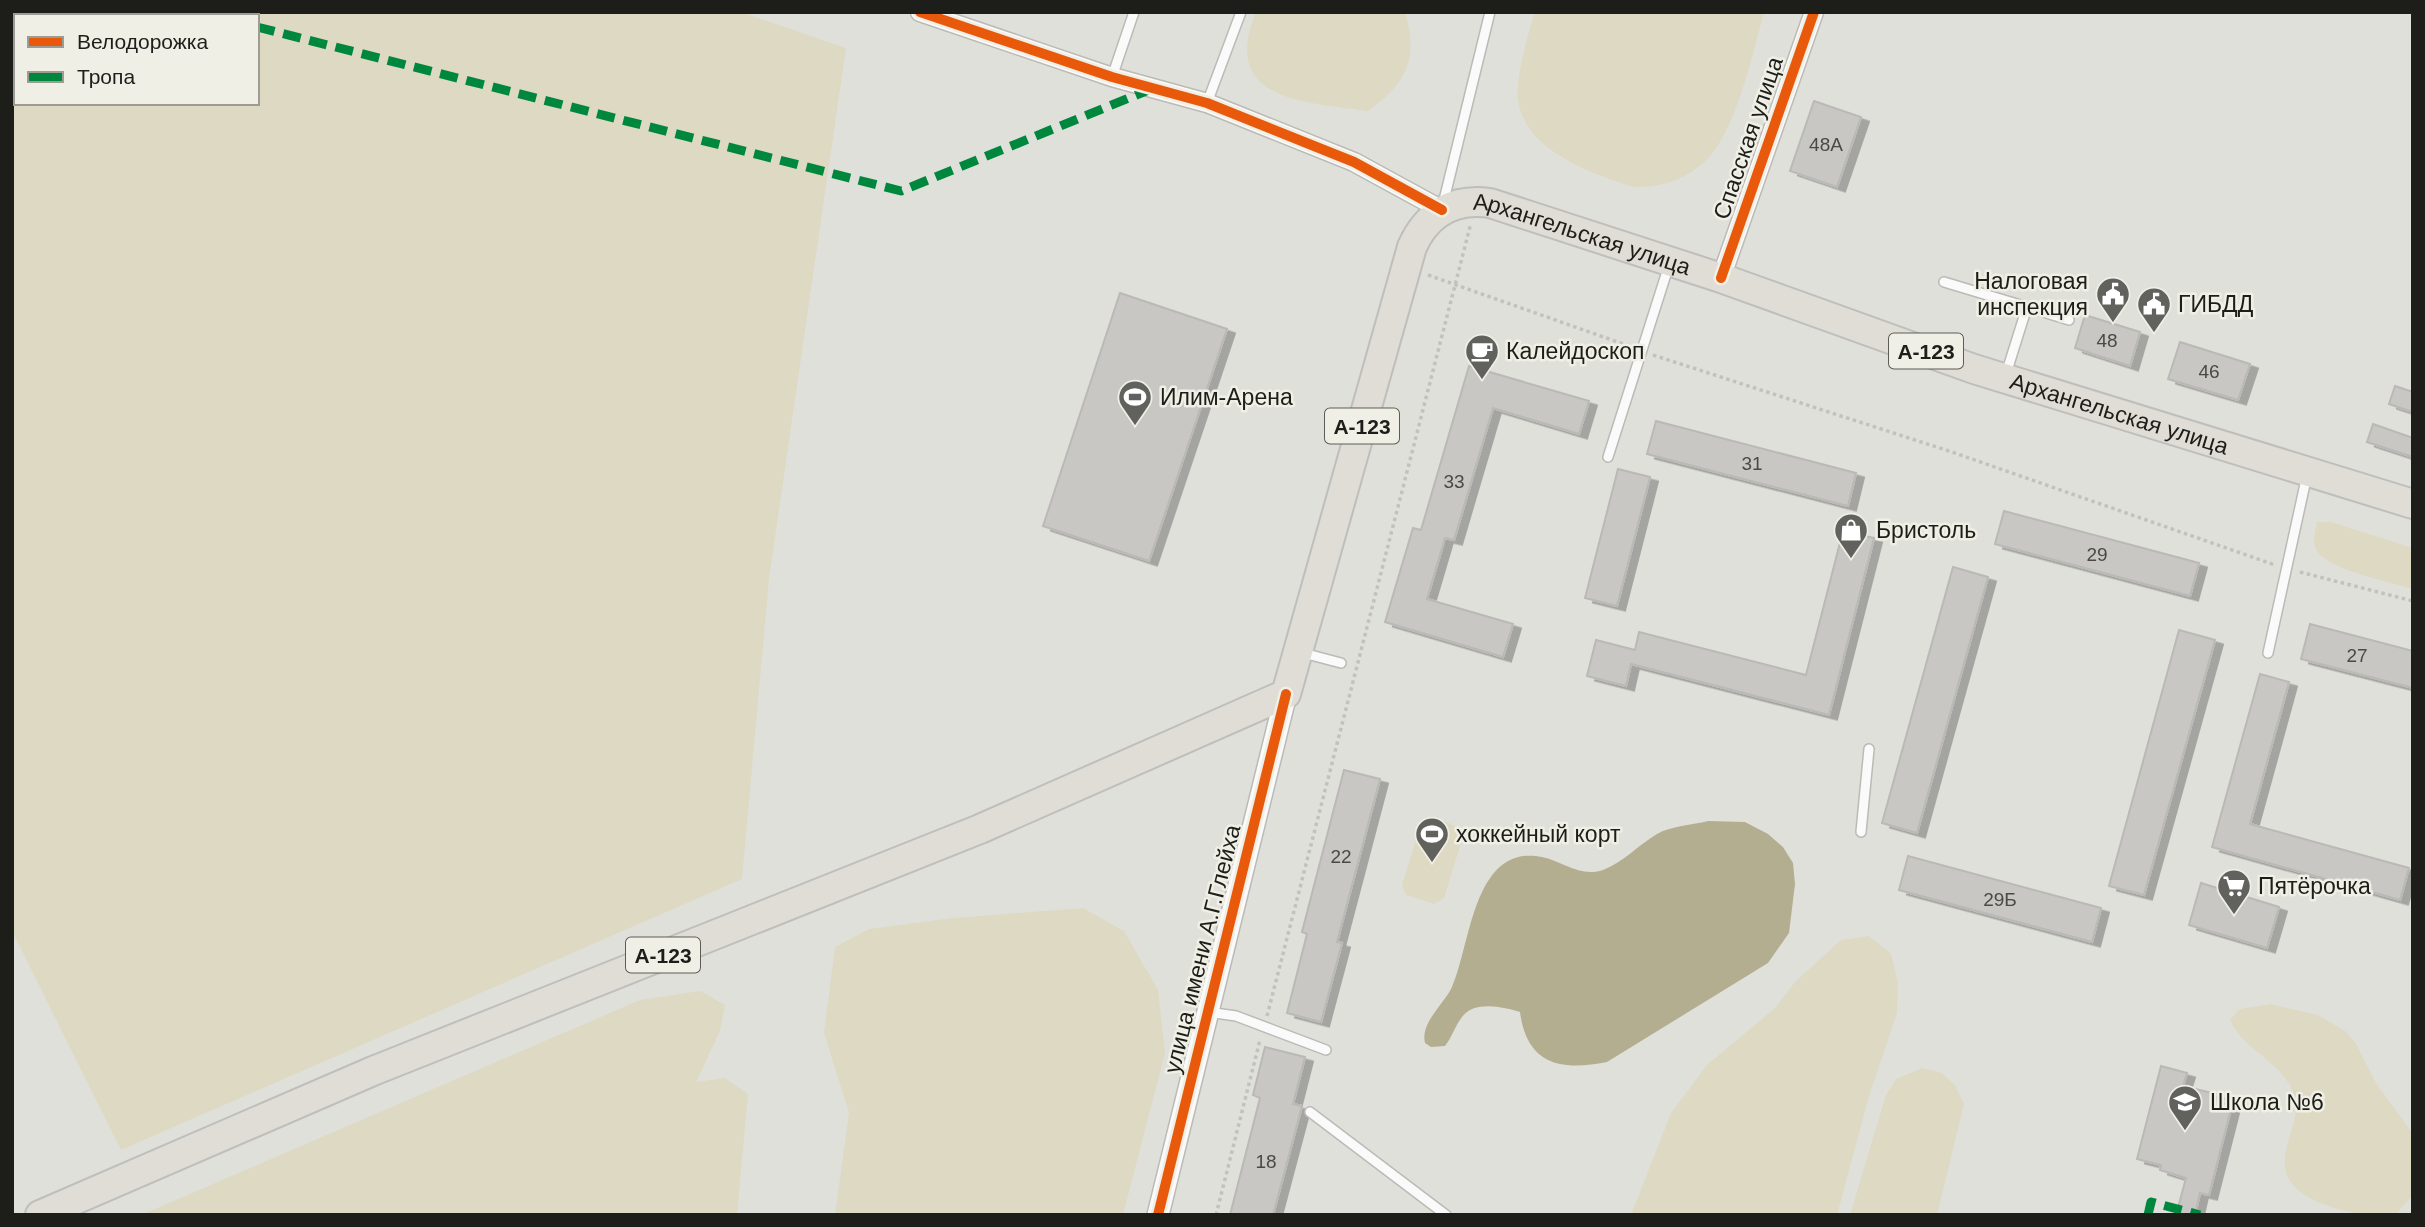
<svg xmlns="http://www.w3.org/2000/svg" width="2425" height="1227" font-family="Helvetica,sans-serif">
  <defs>
    <filter id="shadow"><feDropShadow dx="8" dy="4.5" stdDeviation="0" flood-color="#0004"/></filter>
  </defs>
  <rect width="100%" height="100%" fill="#e0e0db"/>
  <path fill="#ddd9c3" fill-rule="evenodd" d="M12,12H741L846,48L769,579L742,879L121,1150L12,931ZM16,16H257V103H16Z
    M1256,12H1405C1419,59 1406,84 1368,111C1306,102 1219,102 1256,12Z
    M1535,12H1764C1753,53 1740,113 1716,148C1699,174 1668,187 1638,187C1629,187 1620,182 1612,180C1576,167 1525,145 1518,101C1515,80 1528,33 1535,12Z
    M2317,522H2331L2413,548V589C2391,582 2326,570 2316,549C2312,541 2315,531 2317,522Z
    M1436,817L1455,826L1461,843L1444,898L1434,904L1406,895L1402,885L1421,824Z
    M1083,908L1124,931L1158,990L1165,1053L1123,1215H835L849,1113L824,1033L835,947L869,929L953,918Z
    M1869,936L1891,954L1898,983L1897,1013L1869,1096L1837,1215H1631L1671,1113L1707,1065L1775,1008L1795,982L1841,940Z
    M700,991L725,1005L720,1031L696,1082L725,1078L748,1094L737,1215H141L640,1000Z
    M2270,1004L2318,1015L2345,1031L2355,1042L2376,1083L2413,1134V1195L2396,1214C2366,1220 2288,1204 2285,1167C2282,1142 2303,1119 2293,1092C2281,1061 2243,1050 2230,1020L2240,1009Z
    M1922,1068L1942,1073L1955,1085L1964,1104L1937,1215H1850L1886,1095L1896,1079Z"/>
  <path fill="#b3ae8f" d="M1708,821L1745,822L1768,834L1783,847L1793,863L1795,884L1789,933L1768,963L1607,1062C1561,1071 1527,1065 1520,1012C1504,1007 1474,1000 1462,1017C1455,1026 1452,1037 1445,1046L1431,1047L1425,1043C1420,1023 1444,1004 1452,987C1471,945 1473,843 1542,857C1562,861 1581,878 1603,870C1624,862 1638,845 1657,834C1670,826 1693,825 1708,821Z"/>
  <path fill="#c8c7c3" stroke="#bab9b5" stroke-width="2" filter="url(#shadow)" d="M1814,101L1861,117L1837,187L1790,171Z
    M1120,293L1227,329L1149,561L1043,526Z
    M2085,315L2140,332L2130,366L2075,348Z
    M2180,342L2250,364L2238,400L2168,379Z
    M1469,366L1589,401L1579,434L1493,408L1454,540L1445,538L1427,599L1513,624L1503,657L1385,622L1413,528L1421,530Z
    M2395,386L2413,392V412L2389,404Z
    M1656,421L1856,473L1848,506L1647,454Z
    M2373,424L2413,438V457L2367,442Z
    M1618,469L1650,477L1617,606L1585,598Z
    M2004,511L2199,563L2190,596L1995,544Z
    M1843,531L1874,538L1829,715L1631,664L1626,686L1587,676L1596,640L1635,650L1639,632L1806,675Z
    M1953,567L1988,577L1917,833L1882,823Z
    M2310,624L2413,651V688L2301,659Z
    M2179,630L2215,640L2144,895L2109,886Z
    M2260,674L2289,682L2250,824L2409,868L2400,900L2212,847Z
    M1344,770L1380,779L1337,942L1342,943L1321,1022L1287,1013L1307,934L1302,932Z
    M1908,856L2101,908L2092,942L1899,890Z
    M2201,883L2279,907L2267,948L2189,925Z
    M1265,1047L1305,1057L1293,1104L1302,1106L1273,1215H1230L1260,1098L1253,1095Z
    M2161,1066L2187,1073L2183,1086L2216,1094L2214,1100L2232,1105L2209,1195L2200,1193L2195,1215H2176L2186,1178L2160,1170L2161,1165L2137,1159Z"/>
  <g fill="none" stroke-linecap="round" stroke-linejoin="round">
    <g stroke="#bbbab6" stroke-width="12">
      <path id="service" d="M1112,77L1134,12
        M1207,103L1241,12
        M1443,204L1490,12
        M1944,282L2027,307
        M2005,377L2027,307L2069,320
        M1608,457L1669,265
        M1303,653L1341,663
        M2268,653L2307,475
        M1861,832L1869,749
        M1208,1012L1236,1016L1326,1050
        M1310,1112L1446,1215"/>
    </g>
    <g stroke="#bbbab6" stroke-width="21">
      <path id="minor" d="M920,12L1112,77L1207,103L1354,162L1442,210
        M1721,278L1814,12"/>
    </g>
    <g stroke="#bbbab6" stroke-width="24">
      <path id="tertiary" d="M1158,1215L1286,694"/>
    </g>
    <g stroke="#bebebc" stroke-width="32">
      <g id="primary">
        <path id="s1" d="M40,1215L373,1071L980,829L1286,694L1412,247C1427,213 1454,198 1490,203L1721,278L1974,369L2413,504"/>
      </g>
    </g>
    <path stroke="#c1c1be" stroke-width="3.5" stroke-dasharray="3.5 3.5" stroke-linecap="butt" d="M1428,275L1629,346
      M1653,355L1949,451L2275,565
      M2300,572L2413,601
      M1267,1016L1471,223
      M1216,1215L1260,1040"/>
    <use href="#service" stroke="#fafafa" stroke-width="9"/>
    <use href="#minor" stroke="#fafafa" stroke-width="18"/>
    <use href="#tertiary" stroke="#fafafa" stroke-width="21"/>
    <use href="#primary" stroke="#dfddd5" stroke-width="28"/>
    <path stroke="#00873e" stroke-width="9" stroke-dasharray="18 9" stroke-linecap="butt" d="M198,12L212,16
      M257,27L901,191L1151,89
      M2148,1215L2151,1202L2200,1215"/>
    <g stroke="#f0efe5" stroke-width="15">
      <path id="cycleway" d="M920,12L1112,77L1207,103L1354,162L1442,210
        M1721,278L1814,12
        M1158,1215L1286,694"/>
    </g>
    <use href="#cycleway" stroke="#e8590c" stroke-width="10"/>
  </g>
  <defs>
    <g id="civic-pin" transform="scale(1.75)"><path d="M0 17L-7.5 6A9.5 9.5 0 1 1 7.5 6Z" fill="#61615e" stroke="#f0efe5"/><path d="M-.6-6.5H3V-4.5H.6V-3L4-1V1h2V6H-6V1h2V-1L-.6-3ZM-1.2 2.5V6h2.4V2.5Z" fill="#fff"/></g>
    <g id="cafe-pin" transform="scale(1.75)"><path d="M0 17L-7.5 6A9.5 9.5 0 1 1 7.5 6Z" fill="#61615e" stroke="#f0efe5"/><path d="M-5.5-4.5H6V0H3Q3 3.5 0 3.5H-2.5Q-5.5 3.5-5.5 0ZM3-3.2v2h1.7v-2ZM-6 4.5H4V6H-6Z" fill="#fff"/></g>
    <g id="stadium-pin" transform="scale(1.75)"><path d="M0 17L-7.5 6A9.5 9.5 0 1 1 7.5 6Z" fill="#61615e" stroke="#f0efe5"/><path d="M0-5a6.5 5 0 1 0 0 10a6.5 5 0 1 0 0-10ZM-3.5-1.8h7v3.6h-7Z" fill="#fff"/></g>
    <g id="shop-pin" transform="scale(1.75)"><path d="M0 17L-7.5 6A9.5 9.5 0 1 1 7.5 6Z" fill="#61615e" stroke="#f0efe5"/><path d="M-5-2.5h2.3a2.7 3.5 0 0 1 5.4 0H5L5.5 6h-11ZM-1.5-2.5h3a1.5 2.3 0 0 0-3 0Z" fill="#fff"/></g>
    <g id="supermarket-pin" transform="scale(1.75)"><path d="M0 17L-7.5 6A9.5 9.5 0 1 1 7.5 6Z" fill="#61615e" stroke="#f0efe5"/><path d="M-6-5.5h2.5l.6 2H6L4.5 2H-2.5L-4.4-4H-6ZM-1.5 3.2a1.3 1.3 0 1 0 .1 0ZM3 3.2a1.3 1.3 0 1 0 .1 0Z" fill="#fff"/></g>
    <g id="school-pin" transform="scale(1.75)"><path d="M0 17L-7.5 6A9.5 9.5 0 1 1 7.5 6Z" fill="#61615e" stroke="#f0efe5"/><path d="M0-5L7-2L0 1L-7-2ZM-4 1L0 2.5L4 1V4Q0 6-4 4Z" fill="#fff"/></g>
  </defs>
  <g fill-rule="evenodd">
    <use href="#civic-pin" x="2113" y="294"/>
    <use href="#civic-pin" x="2154" y="304"/>
    <use href="#cafe-pin" x="1482" y="351"/>
    <use href="#stadium-pin" x="1135" y="397"/>
    <use href="#shop-pin" x="1851" y="530"/>
    <use href="#stadium-pin" x="1432" y="834"/>
    <use href="#supermarket-pin" x="2234" y="886"/>
    <use href="#school-pin" x="2185" y="1102"/>
  </g>
  <g text-anchor="middle" dominant-baseline="central" stroke-width="5" stroke-linejoin="round" paint-order="stroke">
    <g font-size="19" fill="#4a4946">
      <text x="1826" y="144">48А</text>
      <text x="2107" y="340">48</text>
      <text x="2209" y="371">46</text>
      <text x="1752" y="463">31</text>
      <text x="1454" y="481">33</text>
      <text x="2097" y="554">29</text>
      <text x="2357" y="655">27</text>
      <text x="1341" y="856">22</text>
      <text x="2000" y="899">29Б</text>
      <text x="1266" y="1161">18</text>
    </g>
    <g fill="#f0efe5" stroke="#5c5c57" stroke-width="2">
      <rect x="1889" y="333.5" width="74" height="35" rx="5"/>
      <rect x="1325" y="408.5" width="74" height="35" rx="5"/>
      <rect x="626" y="937.5" width="74" height="35" rx="5"/>
    </g>
    <g font-size="21" font-weight="bold" fill="#1d1d1a">
      <text x="1926" y="351">А-123</text>
      <text x="1362" y="426">А-123</text>
      <text x="663" y="955">А-123</text>
    </g>
    <g font-size="23" fill="#1d1d1a" stroke="#f0efe5">
      <text transform="translate(1748 138) rotate(-71)">Спасская улица</text>
      <text stroke="none"><textPath href="#s1" startOffset="2009">Архангельская улица</textPath></text>
      <text stroke="none"><textPath href="#s1" startOffset="2576">Архангельская улица</textPath></text>
      <text transform="translate(1202 949) rotate(-76)">улица имени А.Г.Глейха</text>
    </g>
    <g font-size="23" fill="#1d1d1a" stroke="#f0efe5" text-anchor="start">
      <text x="2088" y="281" text-anchor="end">Налоговая<tspan x="2088" dy="26">инспекция</tspan></text>
      <text x="2178" y="304">ГИБДД</text>
      <text x="1506" y="351">Калейдоскоп</text>
      <text x="1160" y="397">Илим-Арена</text>
      <text x="1876" y="530">Бристоль</text>
      <text x="1456" y="834">хоккейный корт</text>
      <text x="2258" y="886">Пятёрочка</text>
      <text x="2210" y="1102">Школа №6</text>
    </g>
  </g>
  <rect width="2425" height="1227" fill="none" stroke="#1d1d1a" stroke-width="28"/>
  <rect x="14" y="14" width="245" height="91" fill="#f0efe5" stroke="#9c9b94" stroke-width="2"/>
  <rect x="28" y="37" width="35" height="10" fill="#e8590c" stroke="#9c9b94" stroke-width="2"/>
  <text x="77" y="49" font-size="21" fill="#1d1d1a">Велодорожка</text>
  <rect x="28" y="72" width="35" height="10" fill="#00873e" stroke="#9c9b94" stroke-width="2"/>
  <text x="77" y="84" font-size="21" fill="#1d1d1a">Тропа</text>
</svg>
